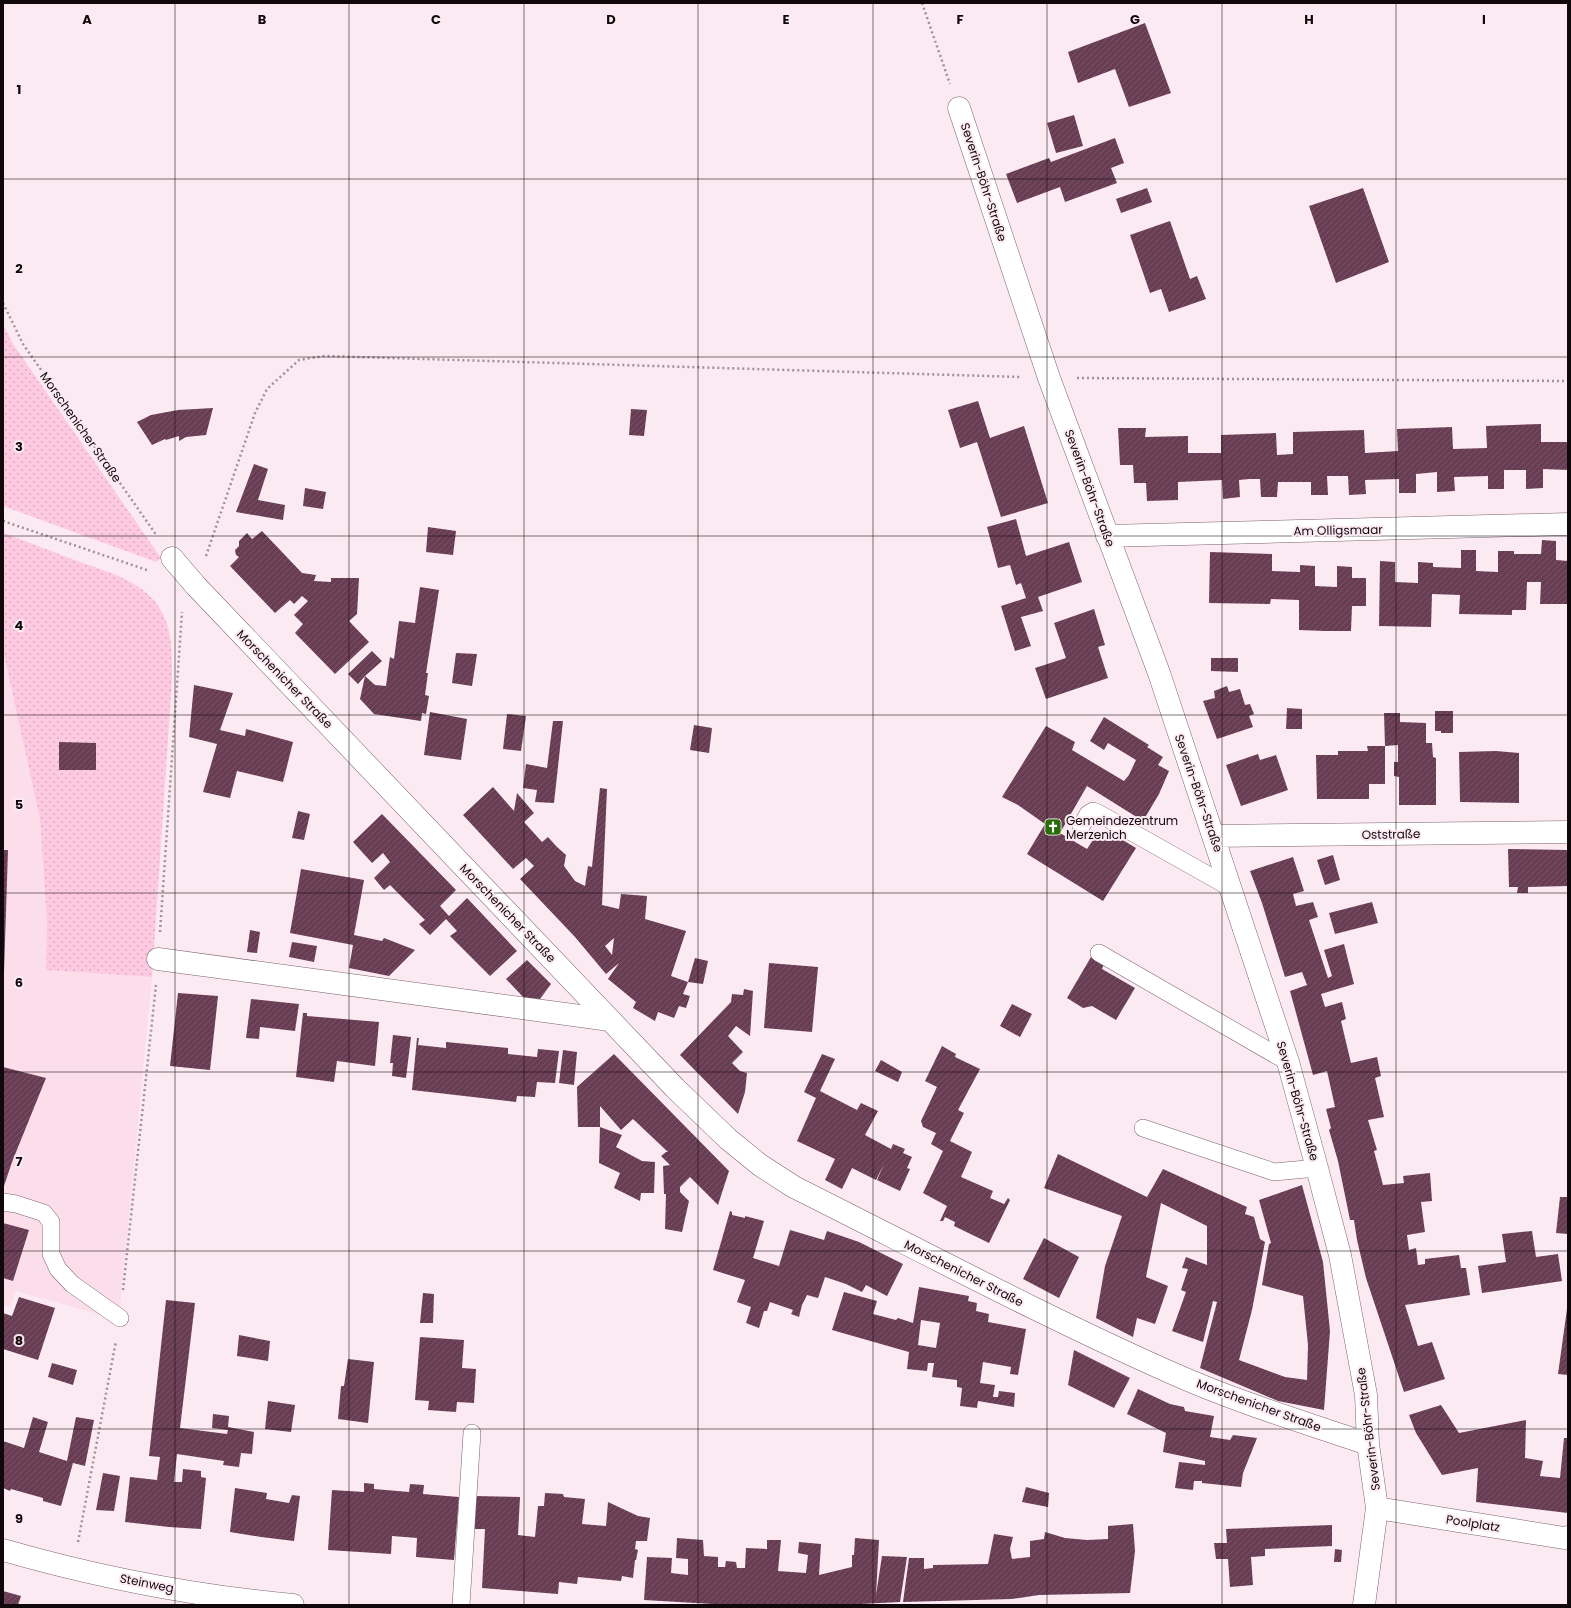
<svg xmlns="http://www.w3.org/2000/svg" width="1571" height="1608" font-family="Poppins,sans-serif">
  <defs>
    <pattern id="grass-dots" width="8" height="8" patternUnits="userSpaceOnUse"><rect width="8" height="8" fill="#fdcae2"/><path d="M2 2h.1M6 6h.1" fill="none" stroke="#d8acc1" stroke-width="1.8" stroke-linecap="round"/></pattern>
    <pattern id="building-hatch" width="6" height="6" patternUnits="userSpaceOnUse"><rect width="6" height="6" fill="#683d53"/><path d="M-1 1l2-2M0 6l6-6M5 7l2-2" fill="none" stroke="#785567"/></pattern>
  </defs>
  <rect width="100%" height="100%" fill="#fceaf2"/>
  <path fill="#fcdeeb" d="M3,656L5,659L19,717L40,819L47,921L46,970L152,977L119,1320L16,1291L10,1307L3,1305Z"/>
  <path fill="url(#grass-dots)" d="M3,324L13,344L161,558L156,562L3,506Z
    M3,533C25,541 47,549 69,558C101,570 147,580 163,614C173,634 172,658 172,680L152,977L46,970L47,921L40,819L5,659L3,656Z"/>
  <path fill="url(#building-hatch)" fill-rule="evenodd" d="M1145,23L1171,93L1129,107L1115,69L1078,83L1068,52Z
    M1074,115L1083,146L1056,153L1047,123Z
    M1115,138L1124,163L1111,168L1117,183L1065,202L1060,187L1017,203L1006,174L1049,158L1051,162Z
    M1147,188L1152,202L1121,213L1116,199Z
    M1363,188L1389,262L1336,283L1309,206Z
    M1170,221L1190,279L1197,276L1206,299L1169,312L1161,289L1150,293L1130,235Z
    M978,401L990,438L1024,426L1048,503L1001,517L977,442L960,448L948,410Z
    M213,408L206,435L186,437L179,441V436L166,440L165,439L152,445L137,422L151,415L178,410Z
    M631,409L647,410L644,436L629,435Z
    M1541,424V442H1568V470L1543,469V488L1526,489V470H1504V489H1488V476L1454,477L1455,491L1437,492V472L1416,474V493H1399V479L1365,480L1366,494L1349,495L1348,476H1327L1328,495H1311V482H1278L1277,497H1261L1260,479H1249L1239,480L1240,497L1223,499L1222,480L1178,482V500L1147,501L1146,483H1134L1133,465H1120L1118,428H1146L1145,437L1188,436V453H1221V435L1276,433L1277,455L1293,454V432L1364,430L1365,453L1398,451L1397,429L1452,427L1453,449L1487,448L1486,426Z
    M254,464L268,469L258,500L285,505L283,520L236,512Z
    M305,488L326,492L323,509L303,506Z
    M1016,519L1026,556L1069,542L1082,582L1038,597L1043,611L1021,617L1031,646L1015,651L1001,606L1026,598L1021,583L1016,585L1010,565L998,568L987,527Z
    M428,527L456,531L453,555L426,552Z
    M262,531L302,573L316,575L314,581L331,582V578H359L357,614L349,621L369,642L335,674L295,633L303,624L294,615L308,601L302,596L294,604L290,600L275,613L230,566L239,557L236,555L235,550L239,546V541L247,533L252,539Z
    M1542,540L1556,541V560L1568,561V604H1540L1541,582H1527L1526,610H1512V615L1459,614L1460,595L1432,594L1431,627L1379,626L1380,561L1395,562V582L1418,583V562L1433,563V567L1461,568V550H1476V571L1498,572V551H1514V554H1541Z
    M1210,552L1272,554V571L1300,572V565L1315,566V586L1337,587V566L1352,567V578H1366V606H1352L1351,631H1325L1299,630V600L1271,599L1270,604L1209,603Z
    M420,587L439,590L426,673H428L425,695L429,696L426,714L422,713L421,721L374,714L360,699L365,676L358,684L348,674L372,651L382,661L365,676L375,685L386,686L390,657L394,659L399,621L415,623Z
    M1094,609L1105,645L1098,647L1108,678L1046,699L1035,668L1066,658L1054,623Z
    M456,653L477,654L472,686L452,683Z
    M1211,658H1238V672L1211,671Z
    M194,685L233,693L220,730L245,736L246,729L293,742L283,782L237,771L230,798L203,792L217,744L189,737Z
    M1227,686L1229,692L1240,689L1245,705L1250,704L1254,714L1249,716L1253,727L1217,739L1203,701L1215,698L1214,691Z
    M1287,708L1302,709V729H1286Z
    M1435,711H1453V733H1441V731H1435Z
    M430,712L467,719L461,760L424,755Z
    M1384,713H1400V722L1426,723V743H1432L1433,757L1436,758V805H1399V777L1394,776V762H1398V745L1385,746V784H1369V799H1317L1316,755H1338V751H1368L1367,746H1385Z
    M507,714L526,716L521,751L503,749Z
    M1104,717L1149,745L1147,747L1163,757L1158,765L1169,771L1159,794L1143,821L1087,786L1060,833L1087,849L1099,831L1113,840L1116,836L1136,848L1103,901L1027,854L1045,824L1018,805L1002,797L1046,726L1075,742L1072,750L1124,781L1129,775L1136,760L1108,743L1104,750L1090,741Z
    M553,721H563L554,803L535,802L537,790L523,788L526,764L547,768Z
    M694,725L712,728L709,753L690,750Z
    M59,742L96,743V770H59Z
    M1496,751L1519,753V803L1460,802L1459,752Z
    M1258,754L1260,760L1276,755L1288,790L1241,806L1226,765Z
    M493,787L514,811L517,793L534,813L524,822L542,842L548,837L556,846L566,855L564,866L575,881L585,886L588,866L592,867L600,788L607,789L602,905L619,909L621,894L647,896L645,919L686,931L671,976L688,982L695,958L708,961L703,984L688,982L683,994L690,996L686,1008L679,1006L674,1018L658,1012L655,1021L633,1008L636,1002L608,979L619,963L606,974L575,937L520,879L534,866L526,858L513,869L463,815ZM614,938L612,955L605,946Z
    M298,811L310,814L304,840L292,838Z
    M382,814L456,890L440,906L449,916L467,898L517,951L490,976L450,936L457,931L446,919L430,935L419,924L425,920L390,885L384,890L374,878L390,862L383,853L372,863L353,842Z
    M1508,849L1568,850V886L1528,887V893H1517L1518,887H1509Z
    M3,850H8L4,973H3Z
    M1333,855L1340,880L1325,885L1317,860Z
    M1293,857L1304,891L1293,894L1296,906L1313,902L1318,917L1309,920L1328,978L1332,976L1324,950L1344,944L1354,984L1321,994L1325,1007L1342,1002L1346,1019L1341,1021L1351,1063L1377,1057L1381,1076L1375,1078L1384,1117L1368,1120L1377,1150L1374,1151L1383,1185L1404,1183L1403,1176L1430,1173L1432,1201L1421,1202L1425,1232L1407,1235L1409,1250L1416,1248L1418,1265L1425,1264V1259L1459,1255L1461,1268H1466L1470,1295L1405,1305L1418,1346L1432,1342L1445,1379L1404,1392L1366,1278L1357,1240L1354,1220H1350L1338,1161L1329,1130L1331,1128L1326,1109L1335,1107L1327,1071L1313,1075L1290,991L1307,985L1302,972L1285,977L1262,903L1250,871Z
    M301,869L364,880L354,935L382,941L384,938L415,950L389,976L349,968L353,945L290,933Z
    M1372,902L1378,923L1335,934L1329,913Z
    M250,930L260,932L257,953L247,952Z
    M292,942L317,946L314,962L289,957Z
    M1091,957L1104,964L1102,969L1135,988L1116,1020L1092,1006L1083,1008L1067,998Z
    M527,960L551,984L540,999L524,998L506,979Z
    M769,963L818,967L812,1032L764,1028Z
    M744,989L753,991L750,1036L736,1026L728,1036L743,1052L732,1063L740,1071L747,1073L745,1092L738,1114L680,1055L731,1002L732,994L743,995Z
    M178,993L218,996L210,1070L170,1066Z
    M251,999L299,1004L295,1031L260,1027L259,1039L246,1038Z
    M1012,1004L1032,1014L1020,1037L1000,1026Z
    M303,1013H307V1016L379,1022L375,1066L337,1061L334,1082L296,1077Z
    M393,1035L411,1037L406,1078L392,1076L393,1063H390Z
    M417,1038H419L418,1045L446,1048V1042L508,1048V1054L537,1057L538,1049L559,1051L555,1083L537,1082L535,1097L517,1096L516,1102L412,1090Z
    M942,1046L956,1054L955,1057L980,1069L958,1110L964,1113L950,1141L972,1152L961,1177L993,1191L990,1198L1004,1204L1008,1198L1010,1200L989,1243L954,1226L955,1222L945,1217L943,1221H940L947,1206L923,1193L943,1151L931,1144L936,1133L923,1127L921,1121L937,1087L925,1081Z
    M563,1050L577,1052L574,1085L559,1083Z
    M614,1054L729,1171L718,1205L690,1177L680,1187V1192L689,1201L682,1232L665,1229L666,1194H664L663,1166L670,1165L661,1156L666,1152H668L633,1119L621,1130L600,1106V1127H578L577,1087Z
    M822,1054L835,1059L820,1091L857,1110L861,1103L878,1111L865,1135L891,1149L893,1144L905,1149L903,1153L912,1157L907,1168L910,1169L900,1191L877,1180L884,1164L876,1180L852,1168L842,1189L825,1180L835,1159L797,1141L816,1098L804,1092Z
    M881,1060L902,1072L898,1082L875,1071Z
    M3,1067L46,1078L12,1162L3,1189Z
    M600,1127L622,1135L616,1147L642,1161L655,1162L654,1193H641L640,1201L614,1188L620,1173L599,1163Z
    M1058,1154L1147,1197L1163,1169L1247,1207L1245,1214L1254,1217L1260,1239L1265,1242L1252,1310L1239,1360L1285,1377L1307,1380L1308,1345L1303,1296L1262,1285L1269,1244L1271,1243L1259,1200L1302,1185L1323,1262L1330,1331L1324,1410L1278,1401L1200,1368L1217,1302L1213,1301L1203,1342L1172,1331L1186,1292L1181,1290L1188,1269L1182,1268L1186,1257L1207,1265V1226L1161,1203L1146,1277L1168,1286L1155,1324L1137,1318L1133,1337L1096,1318L1105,1266L1122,1216L1044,1188Z
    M1560,1197H1568V1234L1556,1233Z
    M730,1211L732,1212V1215L745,1218V1216L764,1221L753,1258L779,1266L790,1230L824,1240L827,1231L859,1242L903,1264L887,1296L866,1285L862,1292L846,1284L825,1277L818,1298L807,1295L802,1305L799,1317L791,1314L793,1310L770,1302L767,1311H764L759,1328L746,1323L751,1307L737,1302L745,1280L713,1270Z
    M3,1223L29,1230L13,1281L3,1278Z
    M1532,1231L1536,1257L1558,1254L1562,1281L1482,1293L1478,1266L1506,1262L1502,1234Z
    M1044,1238L1079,1257L1059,1298L1023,1279Z
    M919,1287L969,1296L968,1301L977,1303L976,1311L989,1314L988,1322L1026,1329L1018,1375L1010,1374L1011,1367L983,1362L980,1383L995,1385L993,1397H998L999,1391L1015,1393L1014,1407L978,1401L977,1408L960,1406L962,1388L957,1387V1380L932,1377L934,1363H928L927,1371L907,1369L909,1352L832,1330L844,1292L877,1301L873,1314L896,1320L898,1318L913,1323ZM921,1320L940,1323L936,1348L918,1345Z
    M423,1293L434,1294L433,1323H420Z
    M19,1297L55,1308L38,1360L3,1349V1313L12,1316Z
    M166,1300L195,1303L180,1428L227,1434L228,1430L212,1428L213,1414L229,1416L228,1427L254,1432L252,1454L241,1453L239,1467L223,1465L224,1461L177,1454L174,1482H182L183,1469L201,1471V1477L206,1478L201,1529L169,1527L125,1522L130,1477L157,1480L160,1457L149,1456Z
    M1567,1309L1568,1310V1375L1558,1374Z
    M239,1335L270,1341L268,1361L237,1356Z
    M420,1337L464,1340L462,1368L476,1369L474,1403L457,1402L456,1412L428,1410L429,1401L415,1400Z
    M1074,1350L1130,1378L1114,1408L1068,1385Z
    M348,1359L374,1362L368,1423L338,1419L341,1386H344Z
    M52,1363L77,1370L73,1385L48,1377Z
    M1138,1389L1170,1404L1184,1407L1185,1411L1214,1416L1210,1437L1230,1440L1233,1435L1257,1438L1243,1473L1241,1487L1202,1483V1481H1194L1193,1490L1175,1488L1179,1462L1205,1465V1461L1163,1452L1166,1433L1127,1414Z
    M268,1401L295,1405L291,1432L265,1429Z
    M1441,1405L1459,1433L1526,1420L1525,1458L1543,1461L1540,1476L1560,1478L1564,1438H1568V1513L1476,1502L1478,1468L1442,1475L1416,1433L1409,1415Z
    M33,1417L48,1422L39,1452L67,1461L76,1417L94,1420L85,1466L73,1463L61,1506L43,1501V1498L11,1489L10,1491L3,1488V1441L24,1448Z
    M103,1473L120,1476L114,1511L96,1510Z
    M364,1483L374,1484V1489L409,1492L410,1484L424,1485L423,1494L459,1497L454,1560L416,1557L417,1538L392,1536L391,1554L328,1550L332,1490L364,1492Z
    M1026,1487L1049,1493L1048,1507L1022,1502Z
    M235,1488L267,1493L266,1499L289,1503L292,1495L300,1496L294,1541L261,1537L230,1532Z
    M545,1493L563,1494L564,1497L585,1499L582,1524L606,1526L608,1502L638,1516L650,1518L647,1541H636L635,1549L638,1550L636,1560H635L633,1578L622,1576L621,1581L578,1577L577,1584L559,1582L558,1594L482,1588L485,1529H472L474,1496L520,1497L518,1535L535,1537L538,1506H544Z
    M1133,1524L1135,1551L1130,1593L1039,1595L1012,1599L903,1602L909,1558H924V1569L933,1568V1565L988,1564L994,1534L1013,1537L1010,1549L1012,1559L1030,1557V1541L1044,1539L1045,1532L1065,1538L1087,1540L1108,1539V1526Z
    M1332,1525V1546L1265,1549V1556L1251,1557L1253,1585L1230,1587L1228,1559H1216L1214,1543H1227L1226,1529Z
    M677,1538L703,1540L704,1556L718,1557V1567H725L726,1561L736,1562L737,1568H745L746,1548L767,1549V1540H781L778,1571L806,1573L808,1555L798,1553L799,1542L821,1544L819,1575L852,1567V1555H854L855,1538L879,1540L876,1595L882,1556L907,1557L900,1602L841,1605H730L644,1600L647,1557L672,1558L671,1573L688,1575V1559L676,1558Z
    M1335,1549L1342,1550L1341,1562H1334Z
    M3,1591L21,1596L18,1605H3Z"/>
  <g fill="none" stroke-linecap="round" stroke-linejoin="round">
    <g stroke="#7b626e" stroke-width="18">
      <path id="lane" d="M1081,827L1088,814L1093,811L1098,813L1231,888
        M1099,953L1288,1062
        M1143,1128L1274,1172L1317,1168
        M3,1202L16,1204L44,1213L51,1222V1254L58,1269L72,1284L120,1318
        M461,1605L472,1433"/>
    </g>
    <g stroke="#7b626e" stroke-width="23">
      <path id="street" d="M959,108L1049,378L1159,673L1288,1062L1317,1168L1340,1255L1366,1395L1368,1444L1377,1508L1364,1605
        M1107,536L1568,524
        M172,558L196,586L675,1088L728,1139L760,1165L794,1187C920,1250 1045,1317 1174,1374C1237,1402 1303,1422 1368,1444
        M1214,836L1568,832
        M158,959L610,1020
        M1377,1508L1564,1538L1568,1537"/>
    </g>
    <g stroke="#7b626e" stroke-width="23">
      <path id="secondary" d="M3,1550C97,1577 195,1596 293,1605"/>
    </g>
    <path stroke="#9e9096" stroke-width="2.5" stroke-dasharray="2 3" stroke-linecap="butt" d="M922,3L950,84
      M3,303L23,344L157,536
      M1077,378L1568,381
      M3,521L147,570
      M206,556L255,413L267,389L299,360L324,356L1020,377
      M160,932L182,612
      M123,1290L156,985
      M78,1542L116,1341"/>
    <use href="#lane" stroke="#fff" stroke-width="17"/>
    <use href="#street" stroke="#fff" stroke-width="22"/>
    <use href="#secondary" stroke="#fff" stroke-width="22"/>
  </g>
  <path fill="none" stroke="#11080c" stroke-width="1" stroke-opacity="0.55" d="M175,3V1605M349,3V1605M524,3V1605M698,3V1605M873,3V1605M1047,3V1605M1222,3V1605M1396,3V1605M3,179H1568M3,357H1568M3,536H1568M3,715H1568M3,893H1568M3,1072H1568M3,1251H1568M3,1429H1568"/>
  <defs>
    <g id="church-square" transform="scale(0.9)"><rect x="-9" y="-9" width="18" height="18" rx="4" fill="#276d08" stroke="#fceaf2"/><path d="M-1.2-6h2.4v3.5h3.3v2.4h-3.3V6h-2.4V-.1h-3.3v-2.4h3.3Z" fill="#fff"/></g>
  </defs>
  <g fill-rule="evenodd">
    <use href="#church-square" x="1053" y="827"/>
  </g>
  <g text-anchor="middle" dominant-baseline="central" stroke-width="4" stroke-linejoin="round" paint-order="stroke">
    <g font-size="12" fill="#11080c" stroke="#fceaf2">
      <text transform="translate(984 182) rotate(72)">Severin-Böhr-Straße</text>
      <text transform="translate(81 427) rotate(55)">Morschenicher Straße</text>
      <text transform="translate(1090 488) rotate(70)">Severin-Böhr-Straße</text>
      <text transform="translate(1338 530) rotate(-1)">Am Olligsmaar</text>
      <text transform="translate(285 679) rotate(46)">Morschenicher Straße</text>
      <text transform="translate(1199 793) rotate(71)">Severin-Böhr-Straße</text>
      <text transform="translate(1391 834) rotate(-1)">Oststraße</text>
      <text transform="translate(508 913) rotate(46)">Morschenicher Straße</text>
      <text transform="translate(1298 1101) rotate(74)">Severin-Böhr-Straße</text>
      <text transform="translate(964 1273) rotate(27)">Morschenicher Straße</text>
      <text transform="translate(1259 1405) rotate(20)">Morschenicher Straße</text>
      <text transform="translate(1368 1429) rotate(-97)">Severin-Böhr-Straße</text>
      <text transform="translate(1473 1523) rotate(9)">Poolplatz</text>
      <text transform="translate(147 1583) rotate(11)">Steinweg</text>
    </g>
    <g font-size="12" fill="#11080c" stroke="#fceaf2" text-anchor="start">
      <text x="1066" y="820">Gemeindezentrum<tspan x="1066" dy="14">Merzenich</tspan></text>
    </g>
  </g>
  <g font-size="13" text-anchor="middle" font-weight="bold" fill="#11080c" stroke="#fceaf2" stroke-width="4" stroke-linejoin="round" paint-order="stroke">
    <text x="87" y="24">A</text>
    <text x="262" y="24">B</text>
    <text x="436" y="24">C</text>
    <text x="611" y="24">D</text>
    <text x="786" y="24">E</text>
    <text x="960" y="24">F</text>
    <text x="1135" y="24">G</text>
    <text x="1309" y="24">H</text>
    <text x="1484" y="24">I</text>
    <text x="19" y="94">1</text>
    <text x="19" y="273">2</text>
    <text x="19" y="451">3</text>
    <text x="19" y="630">4</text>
    <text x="19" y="809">5</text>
    <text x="19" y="987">6</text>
    <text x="19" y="1166">7</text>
    <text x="19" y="1345">8</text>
    <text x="19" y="1523">9</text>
  </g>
  <rect width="1571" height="1608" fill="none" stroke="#11080c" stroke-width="8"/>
</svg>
